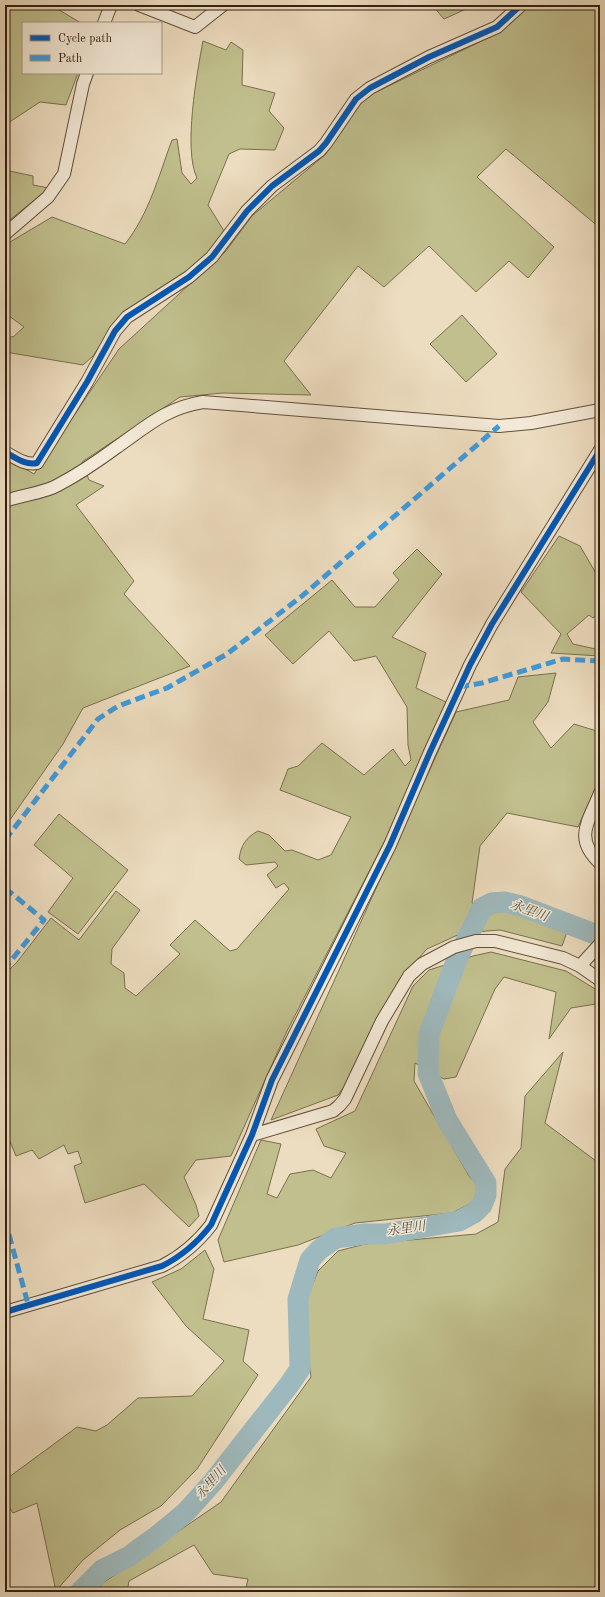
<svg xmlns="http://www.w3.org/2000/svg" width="605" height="1597" font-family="'Old Standard TT','Noto Serif JP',serif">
  <rect width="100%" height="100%" fill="#edddc0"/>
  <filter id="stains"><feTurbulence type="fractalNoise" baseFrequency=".005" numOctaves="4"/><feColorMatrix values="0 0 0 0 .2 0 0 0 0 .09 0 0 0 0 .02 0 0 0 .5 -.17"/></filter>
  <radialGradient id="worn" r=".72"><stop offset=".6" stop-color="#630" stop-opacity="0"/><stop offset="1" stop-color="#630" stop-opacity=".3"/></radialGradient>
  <path fill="#c0bf8d" stroke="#79704e" d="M5,5H51L81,23H23V73H78L66,105L40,102L11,121L5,127Z
    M432,5H475L444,19Z
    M527,5H600V228L506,149L477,177L554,247L528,278L509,261L476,292L429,246L384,287L358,266L284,361L311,395L223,393L180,397L82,462L89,480L104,486L76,505L134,581L124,594L190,666L83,708L63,744L5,827V457L34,474L119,349L226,251L252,216L326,154L361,102L374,93L500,32Z
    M203,41L226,50L231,42L243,50L242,85L275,93L269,111L284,128L275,150L240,149L229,154L208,205L224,231L211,250L198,264L175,282L121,315L93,356L83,365L5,352V336L13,337L24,327L5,313V245L52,217L125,244C149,214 159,175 172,140L177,139L182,173L191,184L197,178C183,149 197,73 203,41Z
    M5,170L33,176V185L49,188L5,224Z
    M462,315L497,354L466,382L430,344Z
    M559,536L580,546L600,580V613L593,618L589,615L567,634L573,644L600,650V656L551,653L561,634L521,592Z
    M417,549L442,574L392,637L426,653L416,688L448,703L394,823L287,1031L231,1156L196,1160L184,1177L196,1205L199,1216L189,1227L144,1184L85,1203L74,1166L82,1163L78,1151L68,1154L64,1145L39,1159L32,1150L16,1156L9,1139H5V974L17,962L51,918L79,940L116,891L140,910L112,949L111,964L124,973L125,988L136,996L180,954L170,945L195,920L230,951L237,949L289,889L284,883L276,888L267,875L278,866L275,862L246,865L239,859C241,846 245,838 258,831L269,835L285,851L292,850L318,860L331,855L351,817L280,790L288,769L298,766L322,743L364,775L393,749L405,766L411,760L408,745L407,707L376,656L354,661L329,631L293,664L265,635L332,580L355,607H375L399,580L393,573Z
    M556,673L548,702L533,722L551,748L574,724L600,732V778L578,827L507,813L480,846L472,903L487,911L499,908L567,932L562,946L500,930L462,933L427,949L399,980L350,1078L338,1095L271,1120L456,712L509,700L518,677Z
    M59,814L128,870L78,934L48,912L73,878L34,845Z
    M491,952L566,971L600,992V999L596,1004L571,1008L549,1039L556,992L504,977L495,989L456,1077L444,1079L415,1063L414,1081L469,1176L479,1188L473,1202L452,1213L355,1223L298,1245L224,1262L218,1240L261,1140L281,1144L267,1194L277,1198L290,1174L313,1170L331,1178L346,1153L324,1146L316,1129L355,1111L413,986L429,970L473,956Z
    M563,1052L545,1123L600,1164V1592H245L248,1579L213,1574L194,1545L129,1581L127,1592H96L103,1583L221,1502L311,1377L304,1328L308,1296L318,1271L338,1251L365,1244L476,1234L498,1222L505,1169L521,1148L525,1096Z
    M205,1250L214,1269L203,1319L249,1330L243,1361L258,1375L197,1469L161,1506L120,1530L83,1560L56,1591L37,1503L13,1513L5,1501V1480L77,1427L96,1431L107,1425L138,1398L192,1396L224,1361L186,1326L152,1282L181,1269Z"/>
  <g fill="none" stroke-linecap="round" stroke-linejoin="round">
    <path stroke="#9eb9bd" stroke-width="21" d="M80,1592L102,1570L128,1557L157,1536L186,1512L213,1482L289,1385L300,1369L298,1299L310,1260L319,1250L336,1238L365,1234H385L459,1221L474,1213L482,1205L486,1195V1183L447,1120L428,1073L429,1034L457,959L482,908L492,903L505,902L521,906L600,936"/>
    <g stroke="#614f3c" stroke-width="14">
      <path id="minor" d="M139,5L195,27L223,5
        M104,23L111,5
        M5,234L48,197L64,174L83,84L87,73
        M5,452C14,457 26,466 37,463L87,382L115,331L127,317L189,277L212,257L247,211L272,186L319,151L326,143L356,99L370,88L429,57L497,27L521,5
        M5,501C21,495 45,493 58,485C79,474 98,461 117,447C147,426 166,408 203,402L499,426L531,423L600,410
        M600,793C589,821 573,838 600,863
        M580,966L600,944
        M252,1135L333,1111L339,1106L345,1099L382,1021L409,976L422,964L454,947L476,941H495L563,958L580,966L600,980
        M5,1312L162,1266C182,1256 197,1243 211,1225L252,1135L272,1080L390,845L430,752L470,665L492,624L600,450"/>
    </g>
    <use href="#minor" stroke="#f3e9d6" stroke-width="12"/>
    <path stroke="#3e9bde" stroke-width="5" stroke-dasharray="10 5" stroke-linecap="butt" d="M459,687L482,683L563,659L600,661
      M5,840L98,719L118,706L167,688L227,654L302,596L499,426
      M5,888L44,920L5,968
      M5,1220L28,1304"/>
    <g stroke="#f3e9d6" stroke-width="8">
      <path id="cycleway" d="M5,452C14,457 26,466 37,463L87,382L115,331L127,317L189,277L212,257L247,211L272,186L319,151L326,143L356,99L370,88L429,57L497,27L521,5
        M5,1312L162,1266C182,1256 197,1243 211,1225L252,1135L272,1080L390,845L430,752L470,665L492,624L600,450"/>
    </g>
    <use href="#cycleway" stroke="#0057b8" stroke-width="6"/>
  </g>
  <g text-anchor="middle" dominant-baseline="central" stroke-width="3" stroke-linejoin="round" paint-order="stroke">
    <g font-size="13" font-style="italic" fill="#524e44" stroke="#f3e9d6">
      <text transform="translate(529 911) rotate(20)">永里川</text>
      <text transform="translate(406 1229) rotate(-8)">永里川</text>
      <text transform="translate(211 1483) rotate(-49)">永里川</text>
    </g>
  </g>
  <rect width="605" height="1597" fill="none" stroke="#edddc0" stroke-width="20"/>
  <rect x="6" y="6" width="593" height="1585" fill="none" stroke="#322010" stroke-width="2"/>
  <rect x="10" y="10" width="585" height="1577" fill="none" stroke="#322010"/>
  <rect x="22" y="22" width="140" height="52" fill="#f3e9d6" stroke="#a69987"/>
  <rect x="30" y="35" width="20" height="6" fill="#0057b8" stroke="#a69987"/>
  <text x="58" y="42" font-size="12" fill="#322010">Cycle path</text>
  <rect x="30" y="55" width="20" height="6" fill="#3e9bde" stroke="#a69987"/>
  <text x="58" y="62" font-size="12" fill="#322010">Path</text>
  <rect width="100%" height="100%" filter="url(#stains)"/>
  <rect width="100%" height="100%" fill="url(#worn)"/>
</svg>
